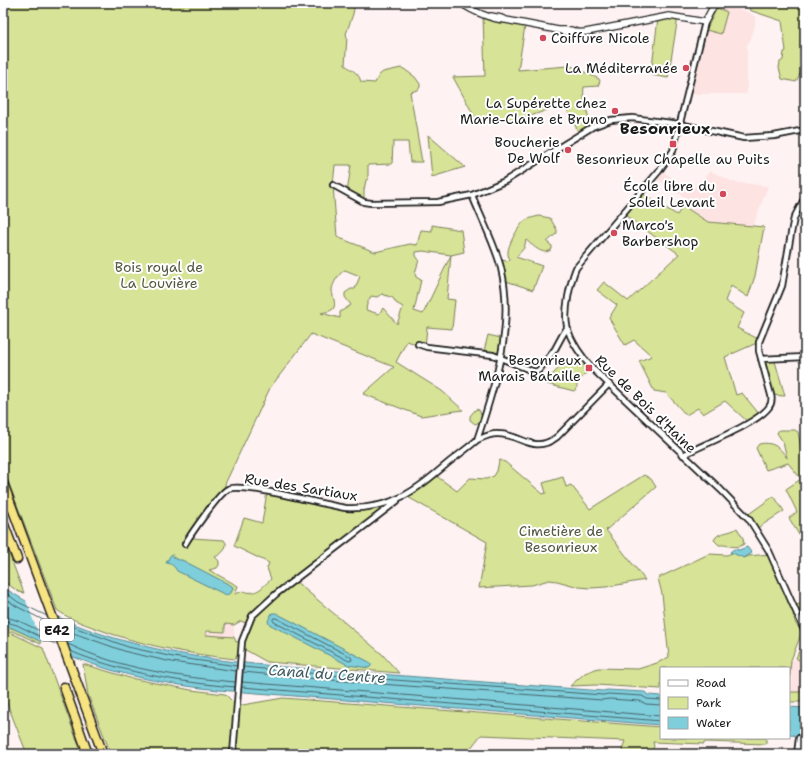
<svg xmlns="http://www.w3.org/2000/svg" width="808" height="757" font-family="'Shantell Sans',sans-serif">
  <rect width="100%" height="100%" fill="#fef2f2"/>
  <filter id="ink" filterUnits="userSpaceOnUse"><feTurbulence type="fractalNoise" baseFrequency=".025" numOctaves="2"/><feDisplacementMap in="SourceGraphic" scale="8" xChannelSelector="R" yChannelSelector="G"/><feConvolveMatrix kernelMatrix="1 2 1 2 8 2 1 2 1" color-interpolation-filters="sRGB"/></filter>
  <g filter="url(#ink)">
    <path fill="#fde3e2" d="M717,3L748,12L754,16L755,18V25L750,41L747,44V94H689L704,31Z
      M660,170L691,190L710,171L733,182L768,186L753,226L708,222L682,205L686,198L654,177Z
      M225,624L234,625V637L205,636L206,631L224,632Z
      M805,657V701L789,699V668H708L791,660Z"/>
    <path fill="#d7e396" stroke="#7a8059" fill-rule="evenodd" d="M3,3H355L353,14L346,34L347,37L345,65C352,70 359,73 361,82L375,83L379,75L383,72L401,68L404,69L415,77L420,84V87L418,90L410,92L422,162H410L408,142H393L392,164L368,165V179L366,180L364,190V202L347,193L351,165H335L333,185L337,237L375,252L410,244L417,245L421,230L432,231V225L461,230L464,252L451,255L447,299L455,300L452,329L427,327L425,347L407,341L396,362L442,391L463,410L421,416L363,394L394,367L311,334L270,388L225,484V491L189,539L192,538L224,540L226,543C226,551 221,554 215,557L219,561V565L217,568L209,570L238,586L235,594L243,591C257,596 262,587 271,579L267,568L269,563L234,546L244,518L262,523L267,492L355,508L380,505L382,513L294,580L382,654L399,673L267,662L242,648L235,659C188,654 140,645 95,628C82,623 69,619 57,610L3,468ZM423,251L451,255L423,314L414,311L421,280L416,277L415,273L419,260L416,256V252ZM345,270L360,276L355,289H351L345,293V297L351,305L340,312V318L321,313C324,312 330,312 333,309C337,304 332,296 332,290C332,284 340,272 345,270ZM382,294L393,298L396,303L403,307L397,324L383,308L379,314L366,310L367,304L371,296L377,297ZM241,621L248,624L242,641L236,642L234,637L205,635L206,631L225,632V624L234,625Z
      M753,3H805V72H801L796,82L782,79L779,68L780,62L783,60L784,52L786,51L782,21L749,10Z
      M717,8L727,12L721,34L706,30Z
      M483,16L525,26L518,70L568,66L574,67L599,79L600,81L598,86L584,87C583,96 584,98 586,107C588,113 588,120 591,126L579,133L564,104L525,118L490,122L486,120L478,123L453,77L485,76Z
      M678,17L668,78L651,75L658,18Z
      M428,135L465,167L432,177Z
      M640,192L677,215L683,206L708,222L764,227L755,276L748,297L731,286L725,301L744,313L737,328L760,340L759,342L725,357L736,395L742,393L760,415L749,423L725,401L703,414L698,408L686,415L666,393L654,391L639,361L652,356L634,340L625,345L609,318L617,305L597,290L604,282L628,301L679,254L622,213Z
      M539,216L550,218L557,230V233L547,242L552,246V249C543,257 534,246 526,240L524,248L516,257L542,266L533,290L503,280L499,260L508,261L510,259C508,256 508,256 508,253C507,246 520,223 526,220C530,218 535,217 539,216Z
      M488,335L501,338L499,354L484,351Z
      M774,358L785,396L771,395L761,359Z
      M566,361L587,366C591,374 581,375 578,382C576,386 578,388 574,391L547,384L548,379Z
      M476,409L479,410L481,414L480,422L475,424L470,420V416Z
      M779,430H795L798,432L805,469V545L789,518L797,512L786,489L801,479L788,463L766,470L756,448L759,444C772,441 780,447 787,458L783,442L777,433Z
      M500,460L505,462L543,494L546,493L543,483L563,477L566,487L571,485L590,509L644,475L651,479L656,487L606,530L645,580L606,587L590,588L579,587L557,581L549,580L532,585L479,588L487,542L406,496L435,475L457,491L470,478L486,479L494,476L497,471L499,461Z
      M774,496L784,511L756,529L746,516Z
      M737,528L743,538L744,544C735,550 728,544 719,545L714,540C718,531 730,534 737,528Z
      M3,538L24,593L19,592L3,581Z
      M734,552L744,558L749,556L770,554L794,606L800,604L805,606V632L796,612L793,615L796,624L802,632L791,660L789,684V668H661V689L596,685L570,686L585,673L598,668L638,669L657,663L669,657L662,594L658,578L709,554L727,555Z
      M3,624L41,641V644L3,627Z
      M3,629L43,648L82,754H27L3,693Z
      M804,640L805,702H789V692H799L802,690L804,670L802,662L796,658Z
      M83,664L130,678L191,690L225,694L237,706L283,698L661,727V738H766V744L705,742L704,744L653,742L654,747L651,752L648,754H623L622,749L625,741L481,735L466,754H111L88,695Z"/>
    <path fill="#7fcedc" stroke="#57878f" d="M747,547L752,553L744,558L730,552L734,549L739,550Z
      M172,554C174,559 177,560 182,560L232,586L233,588L231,593L226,595L177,571C175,567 171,563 166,563L170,556Z
      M3,587C111,658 241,664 366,673C445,679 524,685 603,691L607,690L645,692L648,695L661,696V725L219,690C171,685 121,676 76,658C51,648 28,634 3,624Z
      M272,613H276L371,663V666L369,668L348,665L269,624L268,621Z
      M789,707L805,708V736L789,735Z"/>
    <path fill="#fef2f2" d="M25,598L57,614L74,659L42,644Z
      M236,660L244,661L242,693H234Z"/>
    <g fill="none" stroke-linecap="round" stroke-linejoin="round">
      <path stroke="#446369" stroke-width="1" d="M3,591L18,602L47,616
        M3,597L16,606L49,623
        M3,616L19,621L55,638
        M274,618H276L351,657L352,660L349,661L274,622L273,620Z
        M3,621L17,625L57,645
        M60,622L128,647L173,657L237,666
        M62,629L127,652L172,662L236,671
        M68,644C120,669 179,677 235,682
        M70,651C86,658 103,663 120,668C158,678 196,684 235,687
        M243,667C363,679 483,686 603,695L608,694L642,696L647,699L661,700
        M243,672C362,684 483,691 602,700L609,699L640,701L646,704L661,705
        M242,682L661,716
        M242,687L661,721"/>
      <g stroke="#1c1c1c" stroke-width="8">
        <path id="minor" d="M705,22L673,151L659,171L576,268C570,283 564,310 567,326C570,341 584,360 594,370L721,490L749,519L769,551L805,632
          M333,185L364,202L371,203L438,202L472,195L505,181L592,127L611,120L632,118L679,124L744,138L774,136L805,130
          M472,195C481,218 495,244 501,268C515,325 495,386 477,440
          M418,344L427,347L493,355L535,372L539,370L555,349L562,336L567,328
          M761,359L805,357
          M683,455C704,444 757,424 769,407C772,403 772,399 771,395L759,351V342L782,286L792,228L794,218L805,197
          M185,544C191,534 219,493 228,489C243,482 324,505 346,508C392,510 415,491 448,463C458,455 468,448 477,440C484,437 491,433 498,434C521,434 533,455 557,437L609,384
          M233,754L242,641L252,616L276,594L397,501
          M797,754L799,738"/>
      </g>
      <g stroke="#1c1c1c" stroke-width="8">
        <path id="tertiary" d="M461,3C472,11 493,20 506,20L501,18L491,16
          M506,20L558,30
          M577,32L571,30H558L570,33L586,32L669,16L705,22L715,3"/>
      </g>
      <g stroke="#1c1c1c" stroke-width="11">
        <path id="motorway" d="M3,483L103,754
          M3,522L17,559
          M64,687L88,754"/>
      </g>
      <use href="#minor" stroke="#fff" stroke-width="4.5"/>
      <use href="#tertiary" stroke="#fff" stroke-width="5.5"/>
      <use href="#motorway" stroke="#f6e381" stroke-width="8"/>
    </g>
  </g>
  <g fill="#d1495b" stroke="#fff" stroke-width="1.5">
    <circle cx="543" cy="38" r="4"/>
    <circle cx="686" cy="68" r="4"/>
    <circle cx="615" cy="111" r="4"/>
    <rect x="669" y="140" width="8" height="8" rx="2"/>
    <circle cx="568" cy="150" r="4"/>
    <circle cx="723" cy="194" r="4"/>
    <circle cx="614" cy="233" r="4"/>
    <rect x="585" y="364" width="8" height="8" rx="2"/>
  </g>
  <g text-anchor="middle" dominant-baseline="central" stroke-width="4" stroke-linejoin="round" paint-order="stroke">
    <rect fill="#fff" stroke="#606060" stroke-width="1" x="40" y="619" width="34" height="22" rx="3"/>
    <g font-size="13" font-weight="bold" fill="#1c1c1c">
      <text x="57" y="630">E42</text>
    </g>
    <g font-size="14" fill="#1c1c1c" stroke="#fff" text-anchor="end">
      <text x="551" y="38" text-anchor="start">Coiffure Nicole</text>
      <text x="678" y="68">La Méditerranée</text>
      <text x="607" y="103">La Supérette chez<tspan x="607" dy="16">Marie-Claire et Bruno</tspan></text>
      <text x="560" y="142">Boucherie<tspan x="560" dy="16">De Wolf</tspan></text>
      <text x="673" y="159" text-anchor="middle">Besonrieux Chapelle au Puits</text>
      <text x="715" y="186">École libre du<tspan x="715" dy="16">Soleil Levant</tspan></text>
      <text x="622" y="225" text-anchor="start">Marco's<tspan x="622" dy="16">Barbershop</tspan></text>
      <text x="581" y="360">Besonrieux<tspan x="581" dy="16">Marais Bataille</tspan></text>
    </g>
    <g font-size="14" fill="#545841" stroke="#fff">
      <text x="159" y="267">Bois royal de<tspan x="159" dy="16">La Louvière</tspan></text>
      <text x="561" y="531">Cimetière de<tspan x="561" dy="16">Besonrieux</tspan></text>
    </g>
    <g font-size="14" fill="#1c1c1c" stroke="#fff">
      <text transform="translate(646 404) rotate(44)">Rue de Bois d'Haine</text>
      <text transform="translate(301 487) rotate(9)">Rue des Sartiaux</text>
    </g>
    <g font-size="15" font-style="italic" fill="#3f5a5f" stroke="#fff">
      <text transform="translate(327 674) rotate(4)">Canal du Centre</text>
    </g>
    <g font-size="16" font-weight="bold" fill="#1c1c1c" stroke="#fff">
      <text x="665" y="128">Besonrieux</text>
    </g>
  </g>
  <rect width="808" height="757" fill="none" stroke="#fff" stroke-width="16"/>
  <rect x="8" y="8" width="792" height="741" fill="none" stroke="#1c1c1c" stroke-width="1.5" filter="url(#ink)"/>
  <rect x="660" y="667" width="130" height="72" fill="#ffffff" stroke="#a4a4a4"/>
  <rect x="668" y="680" width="20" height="6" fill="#ffffff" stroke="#a4a4a4"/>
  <text x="696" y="687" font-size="12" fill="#1c1c1c">Road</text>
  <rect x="668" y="697" width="20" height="12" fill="#d7e396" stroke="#a4a4a4"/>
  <text x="696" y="707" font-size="12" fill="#1c1c1c">Park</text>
  <rect x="668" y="717" width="20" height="12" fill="#7fcedc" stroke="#a4a4a4"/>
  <text x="696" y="727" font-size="12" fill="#1c1c1c">Water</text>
</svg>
